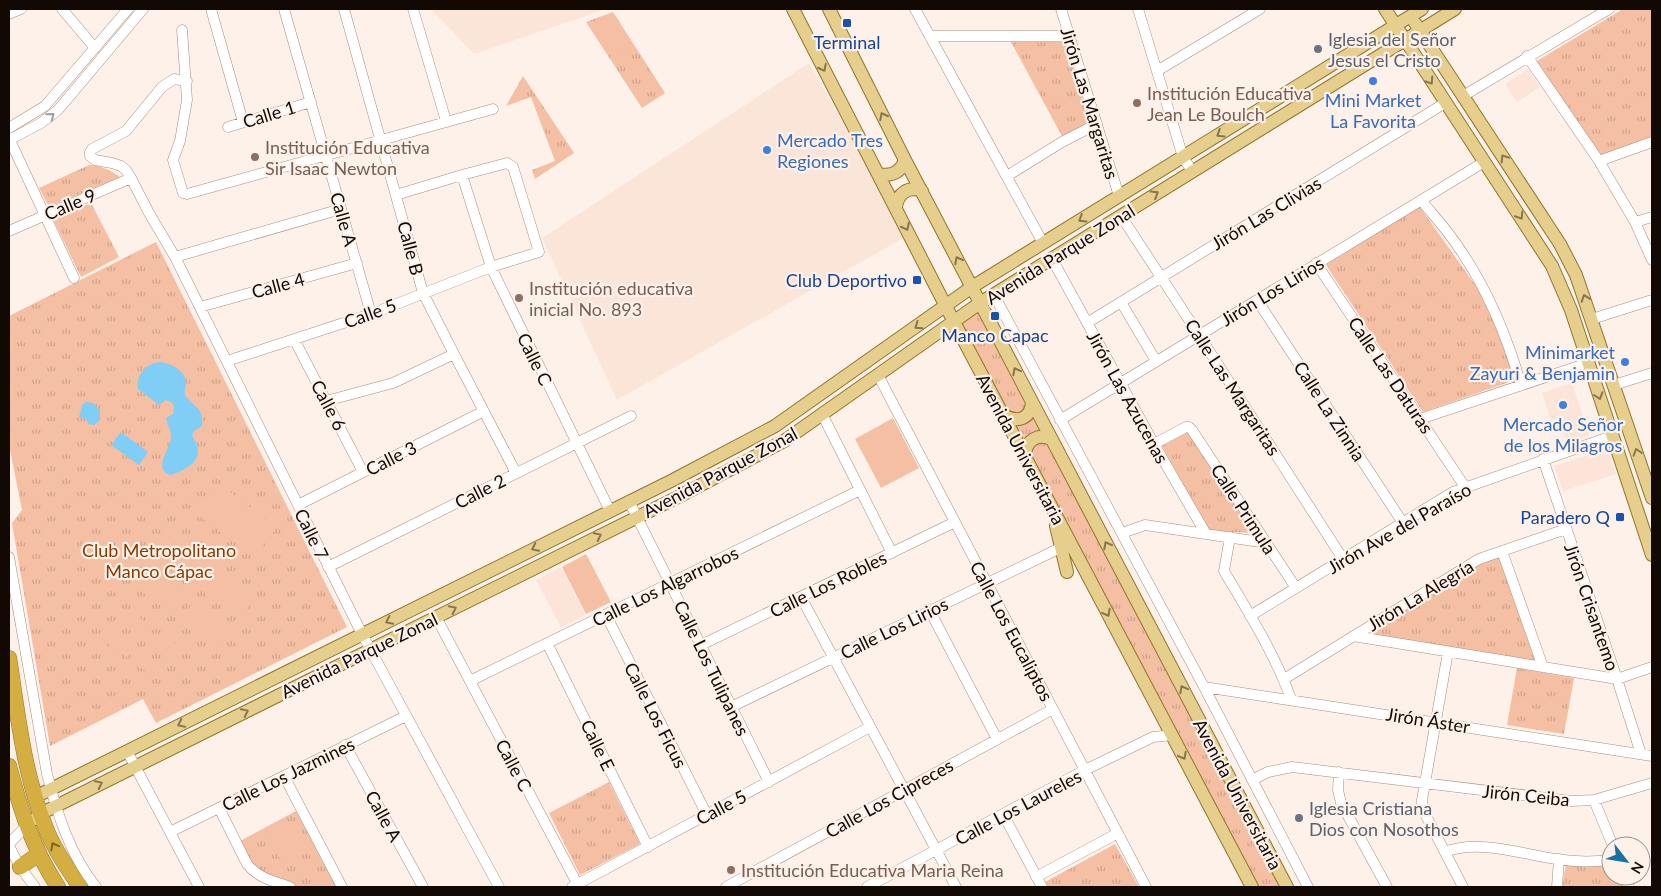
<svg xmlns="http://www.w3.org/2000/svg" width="1661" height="896" font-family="Lato,sans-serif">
  <defs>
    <pattern id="park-tufts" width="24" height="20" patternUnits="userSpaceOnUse" patternTransform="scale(1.25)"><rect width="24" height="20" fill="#f4bfa3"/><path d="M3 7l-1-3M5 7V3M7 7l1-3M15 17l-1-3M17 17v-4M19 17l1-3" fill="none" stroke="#d0a38b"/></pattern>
  </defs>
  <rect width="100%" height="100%" fill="#fdf1ea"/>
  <path fill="#fbe5d8" d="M431,9H606L474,54Z
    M809,63L907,236L617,400L542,238Z
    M1572,383L1589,435L1567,443L1558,418L1551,420L1542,393Z"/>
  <path fill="#fce4d9" d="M1528,69L1540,87L1517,102L1505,84Z
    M1604,450L1609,452L1616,474L1563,491L1554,466Z
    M561,567L585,615L561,627L536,580Z"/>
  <path fill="url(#park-tufts)" d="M1623,9H1652V138L1601,156L1537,61Z
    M613,12L665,93L642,108L586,22Z
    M1011,42H1065L1090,124L1063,138Z
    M523,76L574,153L535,179L532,170L555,161L531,97L506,106Z
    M89,165C102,166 110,170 120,177L49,207L39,188Z
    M91,203L119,257L81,277L53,219Z
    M1419,206L1483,296L1491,309L1515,380L1423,412L1326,265Z
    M156,242L347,627L156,723L143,699L50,746L12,523L22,510L9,445V316Z
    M979,311L1282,887H1256L960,323Z
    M1188,432L1254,533L1209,531L1162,446Z
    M1499,557L1535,661L1368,634L1476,566Z
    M1517,668L1574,678L1564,734L1507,725Z
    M609,782L640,844L580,875L549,813Z
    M296,811L336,887H297L255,870L238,842Z
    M1115,844L1139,887H1048L1045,882Z
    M1611,863V876H1620L1624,887H1562L1566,864Z"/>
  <path fill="#f4bfa3" d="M611,13L631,46L613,58L592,25Z
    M893,418L919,468L881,488L855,439Z
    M218,483L277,527L255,557L195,513Z
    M168,538L207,565L193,585L154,558Z
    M586,554L611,602L586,614L562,567Z
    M148,566L186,594L172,614L134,586Z
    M216,571L255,598L241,618L202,591Z
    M194,601L232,628L218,648L180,621Z
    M129,610L149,625L142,635L122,619Z
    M113,632L133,648L126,657L105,642Z
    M161,633L181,648L174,658L154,642Z
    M145,655L165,670L158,680L137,665Z
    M286,820L304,853L283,864L265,832Z"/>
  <path fill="#80cef6" d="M161,362C171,364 185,370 186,382C186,387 184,391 185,395C193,407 205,408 202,426L194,431L192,435C194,440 198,444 198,450C199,464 181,472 170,475C152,469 171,448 171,437C171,429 167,424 166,418L173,414L174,406L171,402L166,400L159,405L138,389C136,374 146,363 161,362Z
    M86,402L93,403L100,410V420L94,425L88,424L87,420L79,417L82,405Z
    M121,432L148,452L139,465L111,445Z"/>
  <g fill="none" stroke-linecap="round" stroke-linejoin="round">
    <g stroke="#a98d7e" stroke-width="11">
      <path id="minor" d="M62,9L95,48
        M211,9L243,122
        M284,9L371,314
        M344,9L423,293L454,354L516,473
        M413,9L446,121
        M915,9L1043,243
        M1061,9L1119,196
        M1138,9L1179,144L1183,157L1192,171
        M9,14L21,9
        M182,30L187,100L180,141L173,160L183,193L187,194L493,109
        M931,36H1070
        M1527,56L1599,161L1635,222L1652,260
        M1157,71L1260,9
        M187,81L174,79L162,87L126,131L92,149L90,152V156L95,160L112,163L121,166L126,170L131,178L149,213L175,257L362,634L499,887
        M1463,96L1609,9
        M228,127L311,102
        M9,128L45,106L128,9
        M9,138L74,278
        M9,140L41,123L58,110L143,9
        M1599,161L1652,142
        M462,175L491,267L610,511
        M1007,176L1062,142L1097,124
        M1421,200C1434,216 1448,231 1459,248C1488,290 1507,336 1521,385
        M1121,216L1199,335L1343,559
        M1635,222L1652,217
        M9,231L131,178
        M175,257L341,209
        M1052,259L1154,444L1206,534
        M1316,263L1465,487
        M994,295L1204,687L1308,887
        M1257,300L1403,523
        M1121,302L1156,361
        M200,307L357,263
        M1592,319L1652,300
        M1087,323L1445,103
        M294,339L363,472
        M227,361L371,314L491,267L539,252L513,167L507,163L462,175L396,195
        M878,375L1146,887
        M1614,385L1652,373
        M326,401L393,383L454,354
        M822,414L892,553
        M1420,419L1588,363
        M1060,420L1484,162
        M1154,444L1186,427H1189L1192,430L1296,588
        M1543,459L1617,679L1641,754
        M629,501L769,782
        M298,505L484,411
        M1122,533L1145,525L1267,543
        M1230,537L1224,571C1248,612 1275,654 1291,699
        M1502,551L1543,667
        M9,557L47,774C57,813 70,855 96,887
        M328,567L631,416
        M801,597L956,887
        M930,611L997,739
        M606,615L707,815
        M1250,616L1453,492L1612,436
        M436,617L579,887
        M1353,636L1617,679L1652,667
        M547,643L648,847
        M701,645L955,522
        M1448,652L1422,800V808L1463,887
        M1284,679L1479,559L1566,529
        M470,681L860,490
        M1204,687L1652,756
        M731,707L1056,550
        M345,745L423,887
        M127,751L199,887
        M1339,772L1338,790L1341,803L1387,887
        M284,776L342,887
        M1252,780L1268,772L1292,767L1572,801L1594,800L1652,783
        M1594,800L1613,846
        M219,808L247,864C258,878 273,881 290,887
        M1003,814L1042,887
        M170,832L406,716
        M9,844L26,826
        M9,846L20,867L35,887
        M1445,852C1478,839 1522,854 1556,859C1574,862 1593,862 1611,860
        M1624,876L1629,887
        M1036,877L1118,833
        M572,887L870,727
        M726,887L1053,709
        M867,887L1085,770L1153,737L1172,735
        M1557,887L1559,859"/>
    </g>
    <g stroke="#91742c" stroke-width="14">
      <path id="major" d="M793,9L954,322L1252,887
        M829,9L905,160L1287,887
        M1385,9L1552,266L1571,310L1652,555
        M1415,23L1560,244L1576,275L1652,498
        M879,174C892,177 901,172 905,160
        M896,207C898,193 908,186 922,191
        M1004,415C1018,424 1031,418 1032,402
        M1025,455C1026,440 1038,433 1051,439
        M1056,526L1067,572
        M35,797L673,480L775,426L972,287L1422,9
        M35,819L40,814L680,496L784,441L980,303L1455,9"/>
    </g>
    <g stroke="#91742c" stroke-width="16">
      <path id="highway" d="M9,658C18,716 24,776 47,831C55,851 68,869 80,887
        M9,766C21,811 32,847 58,887
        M20,867L39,854"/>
    </g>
    <use href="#minor" stroke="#fff" stroke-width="10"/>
    <use href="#major" stroke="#e6ce8d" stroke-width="12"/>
    <use href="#highway" stroke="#d5ae41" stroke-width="15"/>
  </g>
  <defs><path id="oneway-chevron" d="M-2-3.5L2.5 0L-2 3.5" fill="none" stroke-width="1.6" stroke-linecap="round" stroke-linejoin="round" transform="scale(1.25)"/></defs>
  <g stroke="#877550">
    <use href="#oneway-chevron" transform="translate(823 68) rotate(63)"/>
    <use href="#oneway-chevron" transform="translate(1430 81) rotate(57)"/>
    <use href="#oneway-chevron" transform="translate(883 116) rotate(-117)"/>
    <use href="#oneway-chevron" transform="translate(1220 134) rotate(148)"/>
    <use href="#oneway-chevron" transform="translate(1504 158) rotate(-123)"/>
    <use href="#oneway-chevron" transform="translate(1155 194) rotate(-32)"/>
    <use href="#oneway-chevron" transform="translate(1520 216) rotate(57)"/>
    <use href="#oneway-chevron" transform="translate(1082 219) rotate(148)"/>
    <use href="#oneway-chevron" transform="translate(906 227) rotate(63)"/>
    <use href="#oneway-chevron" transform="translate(958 260) rotate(-118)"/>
    <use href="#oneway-chevron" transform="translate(1585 298) rotate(-109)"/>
    <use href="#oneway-chevron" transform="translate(918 326) rotate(145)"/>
    <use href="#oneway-chevron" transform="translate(1016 371) rotate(-118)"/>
    <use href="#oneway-chevron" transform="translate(1599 396) rotate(72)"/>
    <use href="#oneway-chevron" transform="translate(1637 452) rotate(-108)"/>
    <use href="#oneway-chevron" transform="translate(598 536) rotate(-26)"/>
    <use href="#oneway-chevron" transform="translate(1107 545) rotate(-118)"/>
    <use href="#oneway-chevron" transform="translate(535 548) rotate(154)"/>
    <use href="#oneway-chevron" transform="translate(453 609) rotate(-26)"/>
    <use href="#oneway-chevron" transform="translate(1107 613) rotate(62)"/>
    <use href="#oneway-chevron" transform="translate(389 621) rotate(154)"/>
    <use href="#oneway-chevron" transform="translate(1183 689) rotate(-118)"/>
    <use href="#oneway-chevron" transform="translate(245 712) rotate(-26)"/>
    <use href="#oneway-chevron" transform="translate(181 724) rotate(154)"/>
    <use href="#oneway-chevron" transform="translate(1183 756) rotate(62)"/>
    <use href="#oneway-chevron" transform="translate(99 784) rotate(-26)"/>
  </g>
  <use stroke="#a09d9b" href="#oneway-chevron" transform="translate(51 116) rotate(-39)"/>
  <use stroke="#7d6426" href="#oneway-chevron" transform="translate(54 846) rotate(-118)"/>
  <g fill="#1a4fb4" stroke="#fdf1ea" stroke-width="2">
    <rect x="842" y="18" width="10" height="10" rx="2.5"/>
    <rect x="912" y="275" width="10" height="10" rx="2.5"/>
    <rect x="990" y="311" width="10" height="10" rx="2.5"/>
    <rect x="1615" y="512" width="10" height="10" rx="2.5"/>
  </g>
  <g fill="#6b7280" stroke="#fdf1ea" stroke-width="2">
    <circle cx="1318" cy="49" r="5"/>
    <circle cx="1299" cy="818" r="5"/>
  </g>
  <g fill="#3f7fe0" stroke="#fdf1ea" stroke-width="2">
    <circle cx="1373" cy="81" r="5"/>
    <circle cx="767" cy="150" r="5"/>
    <circle cx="1625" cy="362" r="5"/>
    <circle cx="1563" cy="405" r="5"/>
  </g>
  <g fill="#8d6e63" stroke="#fdf1ea" stroke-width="2">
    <circle cx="1137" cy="103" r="5"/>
    <circle cx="255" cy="157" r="5"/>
    <circle cx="519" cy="298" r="5"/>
    <circle cx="731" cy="870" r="5"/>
  </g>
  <g text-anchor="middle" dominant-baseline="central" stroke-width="4.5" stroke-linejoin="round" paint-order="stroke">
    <g font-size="18" fill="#5b616d" stroke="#fdf1ea" text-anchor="start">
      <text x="1328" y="39">Iglesia del Señor<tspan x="1328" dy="21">Jesus el Cristo</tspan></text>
      <text x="1309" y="808">Iglesia Cristiana<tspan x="1309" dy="21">Dios con Nosothos</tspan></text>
    </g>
    <g font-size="18" fill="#164399" stroke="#fdf1ea">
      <text x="847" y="42">Terminal</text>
      <text x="907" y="280" text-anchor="end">Club Deportivo</text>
      <text x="995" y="335">Manco Capac</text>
      <text x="1610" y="517" text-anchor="end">Paradero Q</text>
    </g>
    <g font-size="18" fill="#785e54" stroke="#fdf1ea" text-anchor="start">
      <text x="1147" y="93">Institución Educativa<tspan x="1147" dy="21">Jean Le Boulch</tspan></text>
      <text x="265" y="147">Institución Educativa<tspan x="265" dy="21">Sir Isaac Newton</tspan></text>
      <text x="529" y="288">Institución educativa<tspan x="529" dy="21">inicial No. 893</tspan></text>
      <text x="741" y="870">Institución Educativa Maria Reina</text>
    </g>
    <g font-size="18" fill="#366cbe" stroke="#fdf1ea">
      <text x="1373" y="100">Mini Market<tspan x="1373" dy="21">La Favorita</tspan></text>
      <text x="777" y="140" text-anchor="start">Mercado Tres<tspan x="777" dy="21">Regiones</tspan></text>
      <text x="1615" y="352" text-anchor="end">Minimarket<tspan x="1615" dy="21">Zayuri &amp; Benjamin</tspan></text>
      <text x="1563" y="424">Mercado Señor<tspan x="1563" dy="21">de los Milagros</tspan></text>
    </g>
    <g font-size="18" fill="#120905" stroke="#fdf1ea">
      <text transform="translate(1090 103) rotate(73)">Jirón Las Margaritas</text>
      <text transform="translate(269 114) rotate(-17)">Calle 1</text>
      <text transform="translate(70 204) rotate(-23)">Calle 9</text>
      <text transform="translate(1266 213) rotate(-31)">Jirón Las Clivias</text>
      <text transform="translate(344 219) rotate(74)">Calle A</text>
      <text transform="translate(411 248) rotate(75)">Calle B</text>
      <text transform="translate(1060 254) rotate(-32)">Avenida Parque Zonal</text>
      <text transform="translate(278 285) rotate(-15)">Calle 4</text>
      <text transform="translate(1272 291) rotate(-31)">Jirón Los Lirios</text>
      <text transform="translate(370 313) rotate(-20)">Calle 5</text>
      <text transform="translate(535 359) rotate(64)">Calle C</text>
      <text transform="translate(1391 375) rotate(56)">Calle Las Daturas</text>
      <text transform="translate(1233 387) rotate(57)">Calle Las Margaritas</text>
      <text transform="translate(1128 397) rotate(61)">Jirón Las Azucenas</text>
      <text transform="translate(329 405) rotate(62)">Calle 6</text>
      <text transform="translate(1330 411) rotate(57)">Calle La Zinnia</text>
      <text transform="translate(1021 449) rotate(62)">Avenida Universitaria</text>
      <text transform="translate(391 458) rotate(-27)">Calle 3</text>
      <text transform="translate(720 472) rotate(-28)">Avenida Parque Zonal</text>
      <text transform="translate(480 491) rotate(-27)">Calle 2</text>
      <text transform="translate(1244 509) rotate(57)">Calle Primula</text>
      <text transform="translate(1399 528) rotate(-30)">Jirón Ave del Paraíso</text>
      <text transform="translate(312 534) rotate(64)">Calle 7</text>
      <text transform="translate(828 584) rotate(-26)">Calle Los Robles</text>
      <text transform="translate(665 586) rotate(-26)">Calle Los Algarrobos</text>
      <text transform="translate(1420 595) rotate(-31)">Jirón La Alegría</text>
      <text transform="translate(1592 607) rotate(71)">Jirón Crisantemo</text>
      <text transform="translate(894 628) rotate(-26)">Calle Los Lirios</text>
      <text transform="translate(1012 631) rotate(62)">Calle Los Eucaliptos</text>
      <text transform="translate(359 655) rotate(-26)">Avenida Parque Zonal</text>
      <text transform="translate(712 668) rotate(64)">Calle Los Tulipanes</text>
      <text transform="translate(656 715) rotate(63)">Calle Los Ficus</text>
      <text transform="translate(1428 720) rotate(9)">Jirón Áster</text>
      <text transform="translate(598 745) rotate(64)">Calle E</text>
      <text transform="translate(514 765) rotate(62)">Calle C</text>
      <text transform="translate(288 774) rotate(-26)">Calle Los Jazmines</text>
      <text transform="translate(1238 794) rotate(62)">Avenida Universitaria</text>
      <text transform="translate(1526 795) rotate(6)">Jirón Ceiba</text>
      <text transform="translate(889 798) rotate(-29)">Calle Los Cipreces</text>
      <text transform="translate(721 807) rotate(-28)">Calle 5</text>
      <text transform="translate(1018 807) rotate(-28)">Calle Los Laureles</text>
      <text transform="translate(384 816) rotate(61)">Calle A</text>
    </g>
    <g font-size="18" fill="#863b00" stroke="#fdf1ea">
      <text x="159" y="550">Club Metropolitano<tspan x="159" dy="21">Manco Cápac</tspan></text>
    </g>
  </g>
  <rect width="1661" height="896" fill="none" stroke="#120905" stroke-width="20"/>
  <g transform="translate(1626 861) rotate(121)"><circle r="24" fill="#fdf1ea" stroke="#9f948e"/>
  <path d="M0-4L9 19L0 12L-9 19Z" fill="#1772a1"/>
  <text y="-8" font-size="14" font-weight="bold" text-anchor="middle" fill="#120905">N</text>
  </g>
</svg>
